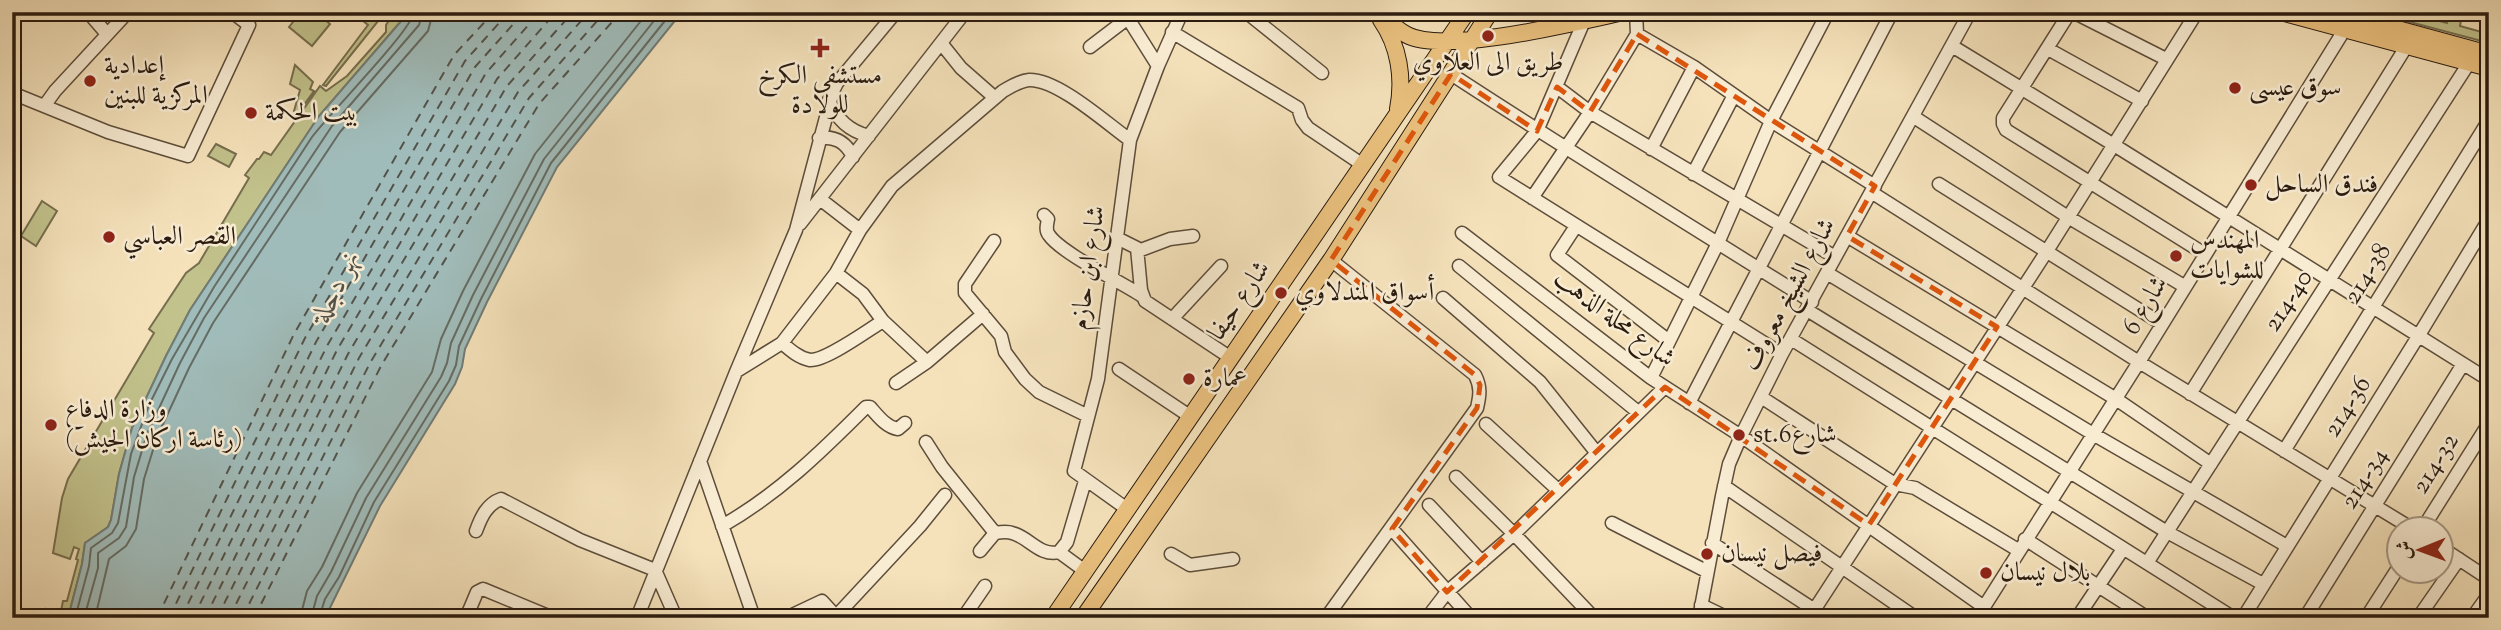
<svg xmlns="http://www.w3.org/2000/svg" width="2501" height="630" font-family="'Sorts Mill Goudy',Amiri,serif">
  <rect width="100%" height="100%" fill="#f5e2bb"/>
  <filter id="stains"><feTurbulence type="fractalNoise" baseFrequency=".00286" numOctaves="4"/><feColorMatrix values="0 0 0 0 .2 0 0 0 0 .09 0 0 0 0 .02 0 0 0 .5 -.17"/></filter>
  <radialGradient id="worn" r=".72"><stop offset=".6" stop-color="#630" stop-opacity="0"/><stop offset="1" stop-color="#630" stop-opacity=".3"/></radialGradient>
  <path fill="#c2c28c" stroke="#766e4e" stroke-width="2" d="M301,12H316L330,24L312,46L289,27Z
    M352,12H379L383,15L326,86L323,85L368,25Z
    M394,12H409L319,116L190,310L166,356L132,428L119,474L111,520L108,527L85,543L82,564L68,618H46V609L61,611L63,601H67L78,560L76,559L79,549L74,547L70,559L53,553L62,498L68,479L154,333L149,329L186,273L199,263L249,178L245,175L257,159H259L264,152L271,155L320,86L326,91L347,76L386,32V25Z
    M2372,12H2406L2447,23L2449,16L2461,20L2460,26L2489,34V43Z
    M295,65L313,82L310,89L314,91L298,113L294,111L300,90L290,84Z
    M216,144L236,154L229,167L208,156Z
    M42,201L57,211L36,246L21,236Z"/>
  <path fill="#a0bcba" stroke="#717c76" stroke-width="2" d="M409,12H682L557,167L487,302L465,349L462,367L455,384L380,506L325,618H68L82,564L85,543L108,527L111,520L119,474L132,428L166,356L190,310L319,116Z"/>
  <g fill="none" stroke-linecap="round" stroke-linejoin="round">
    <path stroke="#656c64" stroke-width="2" d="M75,618L89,566L91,548L112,533L118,523L131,454L149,405L172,359L214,287L312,137C329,114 412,30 414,12
      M84,618L98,568V553L119,538L126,527L134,477L147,434L180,363L204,318L332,126L419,25L423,12
      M95,618L109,559L126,546L136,529L144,479L157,437L189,368L213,323L340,132L428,31L433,12
      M300,618L307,591L322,567L357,493L432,372L441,339L463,291L535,154L648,12
      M311,618L317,596L331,572L366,498L441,377L447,363L451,343L473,295L544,159L661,12
      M319,618L325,599L339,577L374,502L449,381L456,365L459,346L481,299L551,163L672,12"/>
    <path stroke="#53534b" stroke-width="2" stroke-dasharray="9 7" stroke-linecap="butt" d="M157,618L294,334L454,55L494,12
      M169,618L305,338L465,61L509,12
      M181,618L316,342L475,67L524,12
      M193,618L327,346L486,73L540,12
      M205,618L337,350L497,79L556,12
      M217,618L348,354L507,86L573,12
      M229,618L359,358L518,92L589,12
      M242,618L370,363L529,98L605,12
      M254,618L381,366L539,104L621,12"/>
    <g stroke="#5d4d3a" stroke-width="15">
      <path id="minor" d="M88,12L107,34
        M1124,12L1158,66
        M1246,12L1322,73
        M2070,12L2003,118V124L2006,130L2205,254
        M2073,12L2166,59
        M1584,21L1537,131L1499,177L1782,354
        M1172,32L1298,108L1302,120L1308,128L1363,165
        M1637,34L1694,67L1771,121L1875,186
        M941,43L961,68L994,97
        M1952,46L2114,145L2489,380
        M1090,47L1128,18
        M2048,49L2142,101
        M1451,74C1570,152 1691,226 1812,302
        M1557,87L1590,112L1835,257
        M12,93L108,132L188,156L249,25L232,12
        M829,100C836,119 849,131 869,136
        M45,105L55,91L128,12
        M1914,117L2068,217L2184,286
        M819,138C835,136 846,142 853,157
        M1651,149L1694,67
        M1693,174L1734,95
        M1939,184L2162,324
        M1871,192L2139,362L2411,528
        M1532,198L1590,112L1637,34L1636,12
        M820,199L860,230
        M1044,215L1048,219C1047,225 1045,230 1049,235C1061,253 1121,282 1142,296
        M800,224L965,12
        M1576,226L1557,255L1669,341
        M1462,233L1651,378L1741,436L1984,607
        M1847,236L2116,399L2211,464
        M1117,238L1137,248L1141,290L1145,301L1231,358
        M994,241L965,284V293L1001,336L1005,352L1025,379L1039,392L1088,416
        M1138,251L1170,239L1193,236
        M1459,266L1638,412
        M836,273L863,294L883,321L927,362
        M1827,273L2093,434L2287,546
        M1443,298L1540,382L1596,452
        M1807,310L2167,532L2263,584
        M1172,319L1221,266
        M1791,339L2234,618
        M782,343C790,350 799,358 810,360C826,361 868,330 883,321
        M1119,369L1191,417
        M737,371L782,343L836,273L860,230L892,186L1003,91C1012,86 1019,81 1029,80C1058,79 1106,123 1130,140
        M1651,378L1718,243L1771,121L1828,12
        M896,383L927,362L983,314
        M2190,394L2406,47
        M1761,397L1895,484L1915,488L2018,550
        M1689,403L1892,12
        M1486,424L1558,490
        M926,442L942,467L995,533
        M2284,451L2489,120
        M700,461L754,618
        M1456,477L1514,534L1594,618
        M1724,486L1916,618
        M1429,505L1482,562
        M1127,509L1074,471L1098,379L1130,140L1158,66L1182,12
        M1612,523L1706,571
        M722,526C778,494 820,453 866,407H870C878,416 886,427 898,429L905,423
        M2423,528L2489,423
        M1392,529L1471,618
        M476,531C481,517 487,504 501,499L580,540L655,570L676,618
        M2025,539L2148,618
        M1712,543L1827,618
        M2442,548L2489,579
        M980,551L995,533C1001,532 1007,531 1012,533C1029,537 1040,557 1059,552L1067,542L1085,481
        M1059,552L1085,571
        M1171,554L1190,565L1233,559
        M2147,563L2469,63
        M1701,605L1728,618
        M466,618L477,592L483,589L553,618
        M637,618L736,372L796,230L833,91L837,83L896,12
        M786,618L822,601L834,614L839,613L920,526L945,495
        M963,618L985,586
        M1326,618L1477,408C1480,395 1481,387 1475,375L1331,260
        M1427,618L1447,592L1514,534L1665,387
        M1699,618L1722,496L1729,464L1741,436L1782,354L1970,12
        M1809,618L2047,251L2197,12
        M1977,618L2139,362L2348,24
        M2077,618L2123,549
        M2243,618L2419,335L2489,219
        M2305,618L2463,364
        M2366,618L2400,565
        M2418,618L2459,559
        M2472,618L2489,594"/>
    </g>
    <g stroke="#2a1b0f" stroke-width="18">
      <path id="major" d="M1377,12C1386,20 1396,29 1407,35C1445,55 1578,22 1624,12
        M2281,12L2489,68
        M2335,12L2489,54
        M1381,20C1399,46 1404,78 1398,109
        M1053,618L1467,12
        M1083,618L1331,260L1490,12"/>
    </g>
    <use href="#minor" stroke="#f8ecd3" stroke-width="12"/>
    <use href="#major" stroke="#eac17e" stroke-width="16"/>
  </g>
  <path fill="none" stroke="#de560c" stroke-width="5" stroke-dasharray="14 9" stroke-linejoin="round" d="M1637,34L1875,186L1847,236L1997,327L1869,525L1665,387L1447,592L1392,529L1477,408L1480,385L1475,375L1331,260L1451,74L1537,131L1557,87L1590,112Z"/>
  <g fill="#8f2418" stroke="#f8ecd3" stroke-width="2.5">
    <circle cx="1488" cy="36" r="7"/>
    <path d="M816.5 37.5h7v7h7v7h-7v7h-7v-7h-7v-7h7z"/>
    <circle cx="90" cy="81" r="7"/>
    <circle cx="2235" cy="88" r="7"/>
    <circle cx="251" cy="113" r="7"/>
    <circle cx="2251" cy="185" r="7"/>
    <circle cx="109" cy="237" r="7"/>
    <circle cx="2176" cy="256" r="7"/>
    <circle cx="1281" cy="293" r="7"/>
    <circle cx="1189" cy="379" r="7"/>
    <circle cx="51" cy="425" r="7"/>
    <circle cx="1739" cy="435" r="7"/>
    <circle cx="1707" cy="554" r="7"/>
    <circle cx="1986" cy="573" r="7"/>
  </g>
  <g text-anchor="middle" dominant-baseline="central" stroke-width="5" stroke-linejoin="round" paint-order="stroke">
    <g font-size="26" fill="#2a1b0f" stroke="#f8ecd3" text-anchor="start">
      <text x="1488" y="63" text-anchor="middle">طريق الى العلاوي</text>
      <text x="104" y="66">إعدادية<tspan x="104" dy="30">المركزية للبنين</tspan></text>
      <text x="820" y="76" text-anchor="middle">مستشفى الكرخ<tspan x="820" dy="30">للولادة</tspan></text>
      <text x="2249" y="88">سوق عيسى</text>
      <text x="265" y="113">بيت الحكمة</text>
      <text x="2265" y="185">فندق الساحل</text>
      <text x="123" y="237">القصر العباسي</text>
      <text x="2190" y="241">المهندس<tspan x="2190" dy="30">للشوايات</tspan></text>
      <text x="1295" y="293">أسواق المندلاوي</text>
      <text x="1203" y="379">عمارة</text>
      <text x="65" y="410">وزارة الدفاع<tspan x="65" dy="30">(رئاسة اركان الجيش)</tspan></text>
      <text x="1753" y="435">st.شارع6</text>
      <text x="1721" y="554">فيصل نيسان</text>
      <text x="2000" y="573">بلال نيسان</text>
    </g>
    <g font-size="26" fill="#2a1b0f" stroke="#f8ecd3">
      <text transform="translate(1089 268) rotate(-82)">شارع ابن حازم</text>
      <text transform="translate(2368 274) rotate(-58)">214-38</text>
      <text transform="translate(1790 295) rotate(-62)">شارع الشيخ معروف</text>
      <text transform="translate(1240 301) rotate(-56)">شارع حيفا</text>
      <text transform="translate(2289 301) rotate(-57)">214-40</text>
      <text transform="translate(2146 306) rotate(-59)">شارع 6</text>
      <text transform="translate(1614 319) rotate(37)">شارع محلة الذهب</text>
      <text transform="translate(2348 407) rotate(-58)">214-36</text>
      <text transform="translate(2436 464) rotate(-58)">214-32</text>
      <text transform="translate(2365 479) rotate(-58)">214-34</text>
    </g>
    <g font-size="28" font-style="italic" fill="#53534b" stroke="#f8ecd3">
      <text transform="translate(337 287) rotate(-65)">نهر دجلة</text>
    </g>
  </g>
  <rect width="2501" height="630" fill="none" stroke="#f5e2bb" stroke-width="42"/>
  <rect x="14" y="14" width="2473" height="602" fill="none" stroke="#2a1b0f" stroke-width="3.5"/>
  <rect x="21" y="21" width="2459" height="588" fill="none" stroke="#2a1b0f" stroke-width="2"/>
  <g transform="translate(2420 550) rotate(269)"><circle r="33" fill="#f8ecd3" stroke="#a69885" stroke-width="2"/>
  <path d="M0-5L12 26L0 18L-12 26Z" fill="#8f2418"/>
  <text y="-10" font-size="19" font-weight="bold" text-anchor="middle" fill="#2a1b0f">ش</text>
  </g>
  <rect width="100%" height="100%" filter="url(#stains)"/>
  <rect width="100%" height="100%" fill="url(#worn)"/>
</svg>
